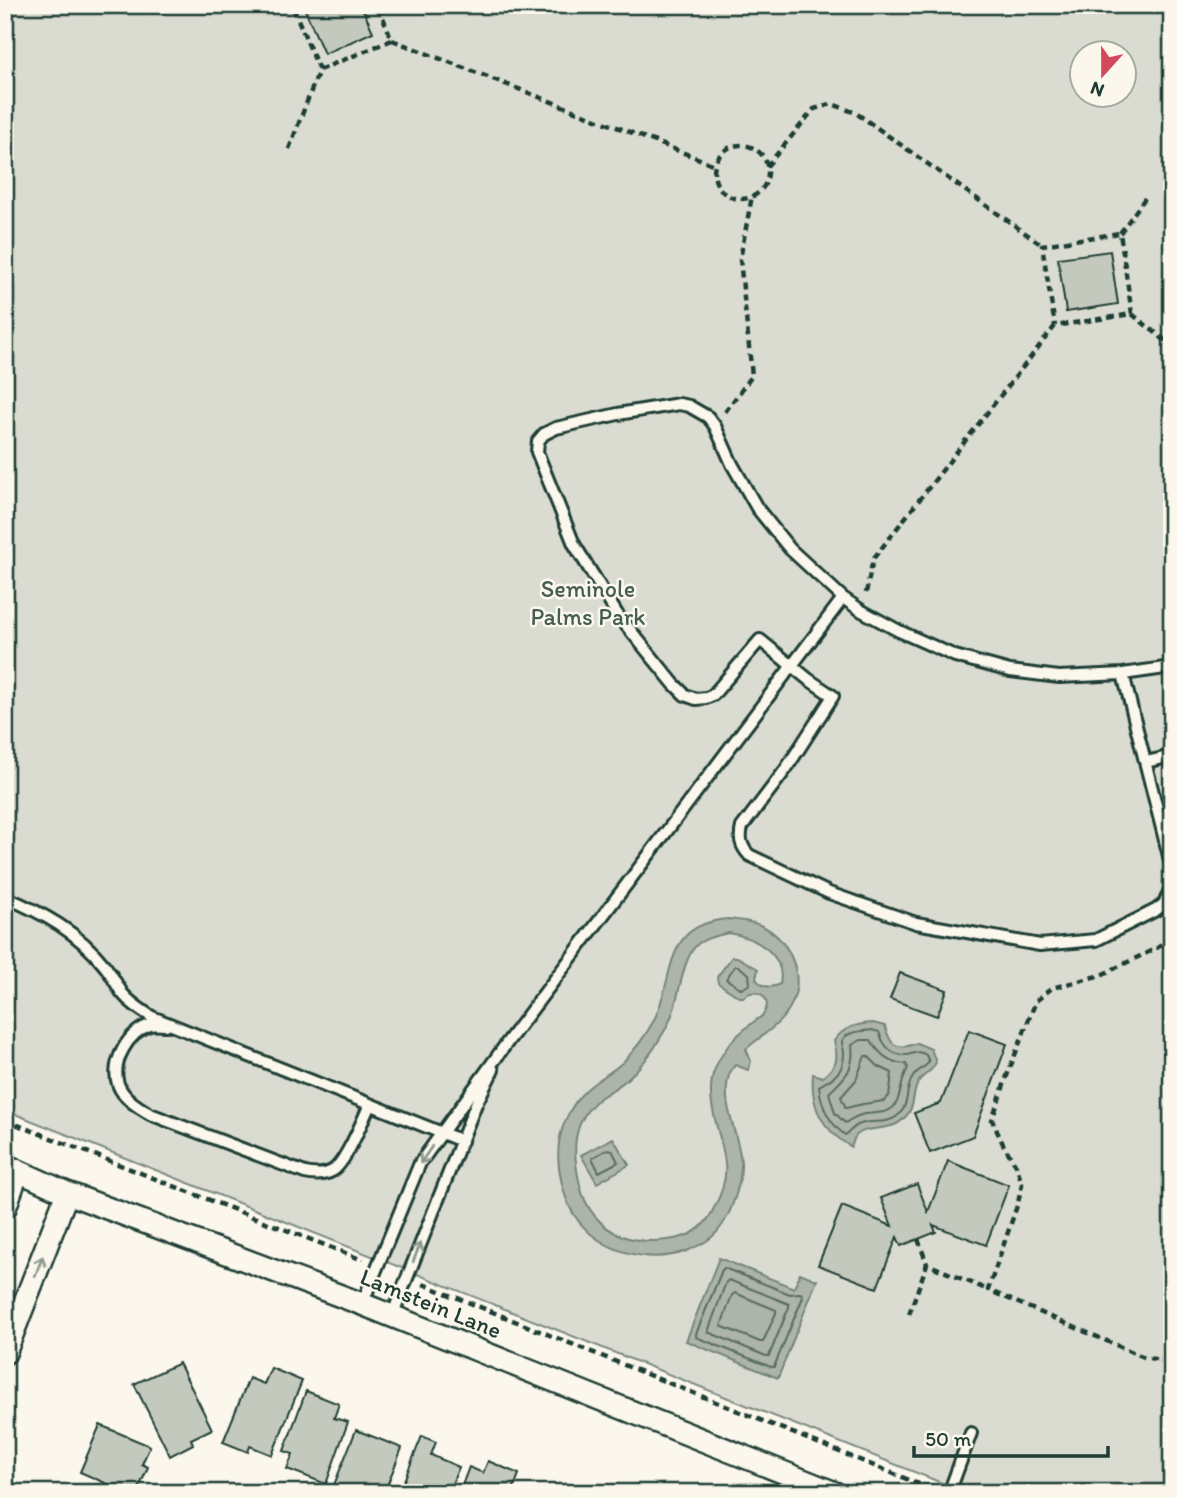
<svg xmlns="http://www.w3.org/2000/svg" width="1177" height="1498" font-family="Itim,sans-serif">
  <rect width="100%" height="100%" fill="#fbf7ec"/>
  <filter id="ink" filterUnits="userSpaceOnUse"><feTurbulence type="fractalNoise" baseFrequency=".0143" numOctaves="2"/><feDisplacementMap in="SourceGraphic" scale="14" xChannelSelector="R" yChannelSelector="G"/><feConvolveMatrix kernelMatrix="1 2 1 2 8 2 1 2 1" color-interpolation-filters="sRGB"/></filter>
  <g filter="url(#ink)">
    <path fill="#dbdcd1" stroke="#7d8c82" stroke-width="2" fill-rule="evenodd" d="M5,5H1172V1493H967L5,1110ZM1082,52H1124V94H1082Z"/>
    <path fill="#adb4aa" stroke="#74847b" stroke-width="2" fill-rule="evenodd" d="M728,919C739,920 750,921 760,925C789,938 805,974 792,1003C784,1023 762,1035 746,1049L751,1061L748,1070L735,1065C732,1069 729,1074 728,1079C722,1107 739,1135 741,1162C742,1181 732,1212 721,1227C712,1240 700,1245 687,1251C649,1265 601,1252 577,1219C563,1201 556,1165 559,1143C561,1126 572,1103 585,1091C596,1080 611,1073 623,1062C635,1050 646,1035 654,1020C676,975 662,924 728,919ZM729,933C755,937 786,954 780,984C770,989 762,987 756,979L758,969L737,957H732L717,977L718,983L739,997H744C752,989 766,992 767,1005C767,1006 764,1014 763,1015C760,1018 754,1021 751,1024C742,1031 734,1038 728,1046C722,1054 716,1065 713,1074C705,1104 722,1134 725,1163C727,1178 721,1195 714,1208C707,1224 696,1234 679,1238C660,1242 641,1243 622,1236C600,1227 585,1208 580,1185C572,1152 571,1121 600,1098C609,1092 618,1087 626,1080C641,1067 653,1052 662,1035C668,1026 672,1016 675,1006C680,989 684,954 699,943C708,937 719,935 729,933Z
      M873,1023L885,1026C890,1046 897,1051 917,1043L931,1049L936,1062C932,1073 924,1073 919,1081C910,1096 918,1107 901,1121C889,1132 863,1125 855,1137C853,1140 853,1144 851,1147C823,1130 810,1108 813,1074L823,1077C837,1065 839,1059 834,1041C843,1027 857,1024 873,1023Z
      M613,1138L629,1165L597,1183L581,1155Z
      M719,1258L794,1288L800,1273L817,1280L778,1378L686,1341Z"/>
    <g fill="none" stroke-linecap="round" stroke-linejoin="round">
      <path stroke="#586d63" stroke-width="2" d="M735,966H738L749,974L750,984L742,989L726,979Z
        M872,1030L879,1032C883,1044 890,1055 904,1055C914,1055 917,1049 926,1055L929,1062C925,1068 917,1070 913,1077C904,1090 911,1106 896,1117C885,1125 870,1119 858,1125C853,1127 849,1133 845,1135C829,1123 821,1106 819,1086C826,1082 835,1078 840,1070C843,1065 844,1058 844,1053C844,1049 842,1046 842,1042C844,1031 864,1031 872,1030Z
        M861,1040H871C879,1054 889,1063 906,1064L908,1068C902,1078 902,1088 898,1099C893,1115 878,1112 865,1114C857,1115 852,1119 845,1123L835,1113L829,1093C845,1078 855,1069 852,1045Z
        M865,1056H868L878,1066L892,1073L889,1096L884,1101L863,1104L846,1108L841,1097L856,1080Z
        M608,1149L612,1150L618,1162L599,1172L592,1158Z
        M724,1268L790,1294L800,1293L802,1294L803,1297L774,1367H771L696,1337V1334L722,1270Z
        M729,1280L789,1304V1307L769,1356H766L708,1332L726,1282Z
        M735,1293L776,1310V1313L763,1342H760L721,1326L732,1295Z"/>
    </g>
    <path fill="#c4c9be" stroke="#1f3d34" stroke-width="2" d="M303,5H361L373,32L324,54Z
      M1110,251L1118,304L1066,312L1058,258Z
      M900,973L947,990L937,1016L890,999Z
      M969,1030L1007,1044L973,1136L930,1153L914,1113L941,1103Z
      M948,1161L1009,1185L986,1245L933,1225L936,1232L901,1246L897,1237L877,1288L818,1265L842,1206L892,1226L881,1198L917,1184L928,1212Z
      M179,1363L212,1429L191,1439L193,1444L170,1456L134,1384Z
      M271,1368L302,1381L272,1455L250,1446L248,1452L223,1442L249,1378L264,1384Z
      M306,1391L339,1404L334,1418L348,1422L326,1484L287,1469L293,1454L284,1451Z
      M100,1425L150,1446L142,1464L148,1467L137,1493H128L80,1472Z
      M356,1430L402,1448L384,1493H354L334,1485Z
      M422,1436L436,1442L431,1455L459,1467L448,1493H399Z
      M488,1461L519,1474L512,1493H459L469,1467L483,1473Z"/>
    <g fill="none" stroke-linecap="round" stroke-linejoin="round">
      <g stroke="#1f3d34" stroke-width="16">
        <path id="service" d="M1172,667L1123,674L1059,677L1010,671L955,656L899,631L862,611L843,598L790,549L757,508L732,464L715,426L708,417L689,406L679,404L618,414L556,428L544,434L538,441L537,452L574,544L617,614L674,684L685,695L696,699L706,698L713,695L760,640L808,679L833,696L786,769L742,827C739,839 741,846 749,855L829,893L916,923L1040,945L1096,940L1156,910L1164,904L1172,885
          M1123,674L1172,868
          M1146,762L1172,756
          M5,897C43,913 78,932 104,965C111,973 116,984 122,993C130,1003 141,1010 152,1017L462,1141
          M166,1025C162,1025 154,1024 150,1025C128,1032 111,1062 118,1084C123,1098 138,1107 150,1114L305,1173C314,1175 323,1176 332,1171C345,1164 363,1120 370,1104
          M362,1304L420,1163L509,1040L843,598
          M392,1316L476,1104L493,1070
          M949,1493L971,1433"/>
      </g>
      <g stroke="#1f3d34" stroke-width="26">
        <path id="minor" d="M5,1165L67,1193L362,1304L835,1493
          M5,1208L18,1171
          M5,1353L67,1193"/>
      </g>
      <path stroke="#1f3d34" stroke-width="4.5" stroke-dasharray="7 5" stroke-linecap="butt" d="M392,40L715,165
        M319,70L392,40L378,5
        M714 172a27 27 0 1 1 54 0a27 27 0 1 1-54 0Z
        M289,149L319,70L292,5
        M767,166L814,109L832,104L856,113L1042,245
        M1120,233L1145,198
        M1132,314L1172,346
        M725,412L752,376L740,259L752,196
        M866,593L873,559L1055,326L1132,314L1120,233L1042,245L1055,326
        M1172,938L1157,948L1101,975L1052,988L1036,1001L1008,1073L992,1120L1003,1144L1017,1167L1022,1184L1018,1203L988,1290L1144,1357L1164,1361L1172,1359
        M5,1120L363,1260
        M918,1239L927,1264
        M423,1284L934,1490
        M909,1314L927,1264L988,1290"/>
      <use href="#service" stroke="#fbf7ec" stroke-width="10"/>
      <use href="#minor" stroke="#fbf7ec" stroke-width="21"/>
    </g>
    <defs><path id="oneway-shaft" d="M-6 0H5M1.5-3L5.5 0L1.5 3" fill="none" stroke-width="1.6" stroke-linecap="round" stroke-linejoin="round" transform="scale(1.75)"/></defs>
    <g stroke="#8d9a90">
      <use href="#oneway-shaft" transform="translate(426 1155) rotate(124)"/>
      <use href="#oneway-shaft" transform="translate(417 1252) rotate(-68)"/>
      <use href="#oneway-shaft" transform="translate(39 1266) rotate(-69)"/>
    </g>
  </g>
  <g text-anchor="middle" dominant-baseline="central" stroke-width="5" stroke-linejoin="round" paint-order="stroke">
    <g font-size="24" fill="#455d53" stroke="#fbf7ec">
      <text x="588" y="588">Seminole<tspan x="588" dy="28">Palms Park</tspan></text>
    </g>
    <g font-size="24" fill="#1f3d34" stroke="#fbf7ec">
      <text transform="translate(431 1303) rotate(22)">Lamstein Lane</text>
    </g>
  </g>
  <rect width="1177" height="1498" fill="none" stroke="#fbf7ec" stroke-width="28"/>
  <rect x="14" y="14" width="1149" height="1470" fill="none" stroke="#1f3d34" stroke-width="2.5" filter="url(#ink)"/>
  <g transform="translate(1103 74) rotate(201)"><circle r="33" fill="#fbf7ec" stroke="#a3ada2" stroke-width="2"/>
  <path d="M0-5L12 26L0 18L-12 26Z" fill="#d1495b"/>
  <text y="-10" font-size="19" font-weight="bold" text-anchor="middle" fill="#1f3d34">N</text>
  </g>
  <path d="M914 1446v10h194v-10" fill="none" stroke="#1f3d34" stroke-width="3.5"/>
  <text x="925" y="1446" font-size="21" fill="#1f3d34" stroke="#fbf7ec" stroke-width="5" paint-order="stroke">50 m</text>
</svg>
